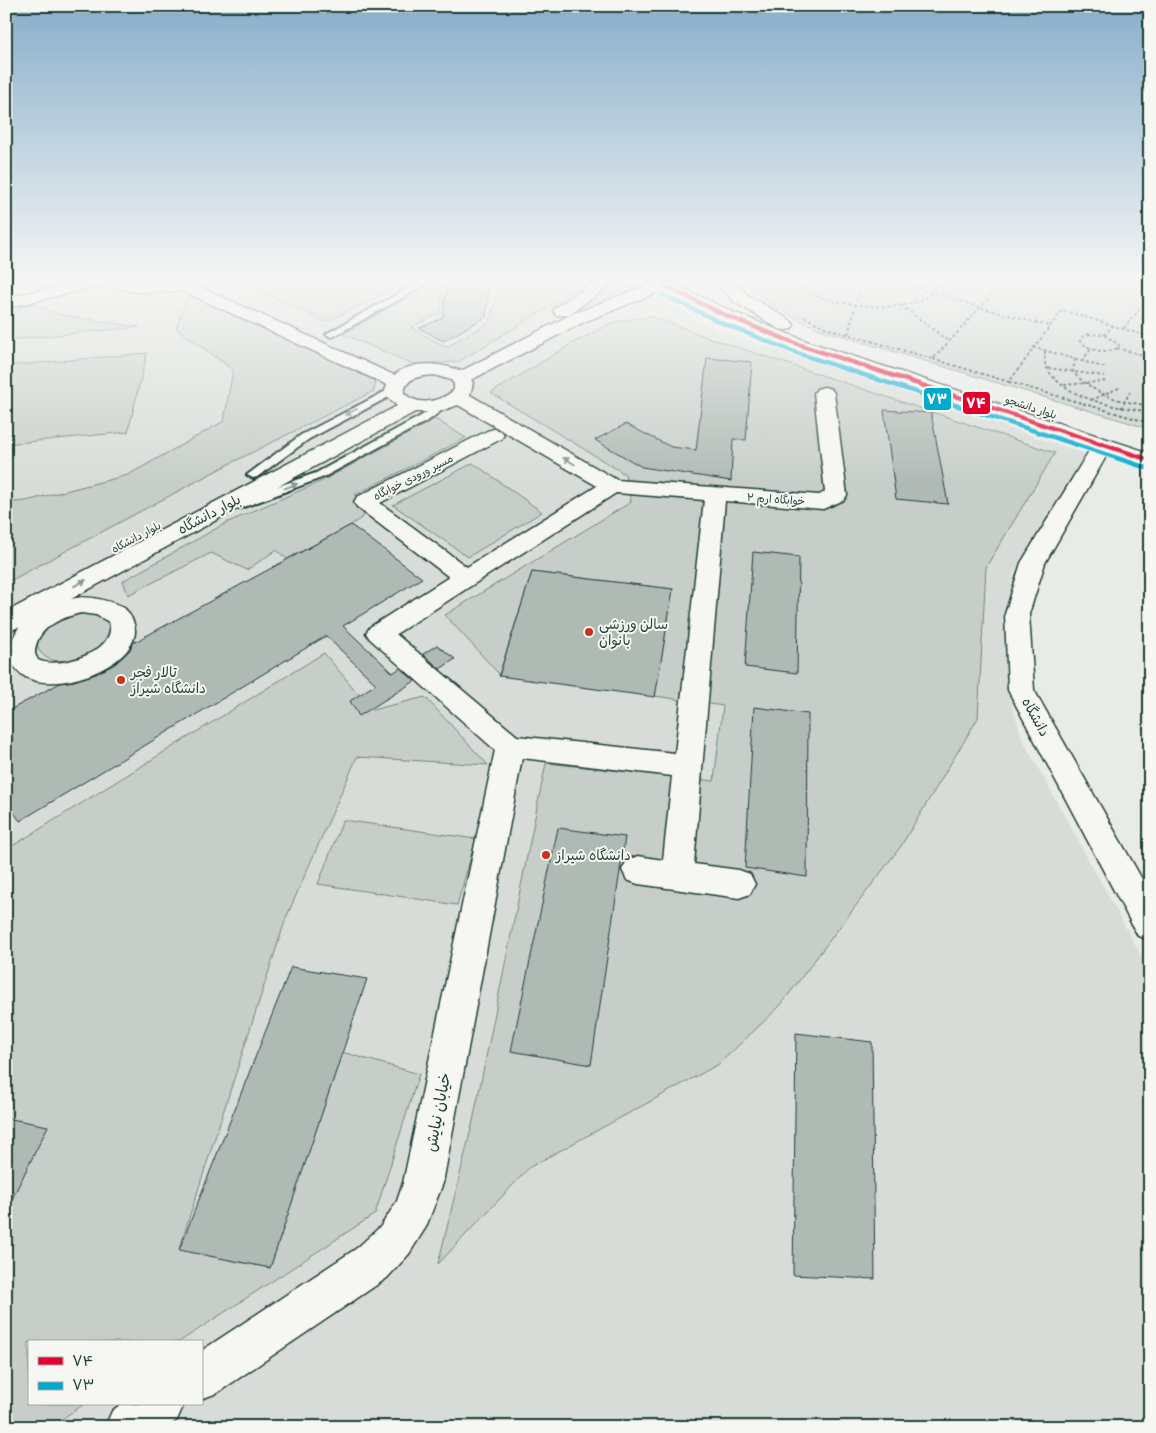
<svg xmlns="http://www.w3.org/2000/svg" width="1156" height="1433" font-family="Delius,'Playpen Sans Arabic',sans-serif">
  <rect width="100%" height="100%" fill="#e9ebe7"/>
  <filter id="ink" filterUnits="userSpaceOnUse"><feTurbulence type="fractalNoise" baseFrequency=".02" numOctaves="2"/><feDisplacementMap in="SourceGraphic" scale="10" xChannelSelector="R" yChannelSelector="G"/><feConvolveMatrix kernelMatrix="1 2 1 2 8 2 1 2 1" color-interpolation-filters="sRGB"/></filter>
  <g filter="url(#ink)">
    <path fill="#d8dcd8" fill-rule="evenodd" d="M6,282H626L719,331L845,372L1091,456L1014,573L1007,620L1005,669L1011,702L1022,738L1150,972V1427H6ZM29,1342H201V1404H29Z"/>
    <path fill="#c7cec9" stroke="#73867e" d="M243,282H410L325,322Z
      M434,282H443L441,312L411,328L446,347L489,323L500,284L503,282H591L458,362L412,364L343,334Z
      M618,282L637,290L579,314L574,311Z
      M746,282H1150V429L819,329C791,316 766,306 746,282Z
      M189,293L376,381L374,391L229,464L6,583V503L26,501L128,475L224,421L233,370L176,328Z
      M34,304L61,315L139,327L6,340V311Z
      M651,316L707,337L1055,453L986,567L978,718L901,846L780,1006L719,1064L530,1167L438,1264L473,1121L546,763L714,781L723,706L655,696L673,589L532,572L499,674L445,615L631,502L625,474L491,393L573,343L614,322Z
      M147,353L128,432L6,444V366Z
      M435,419L466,438L355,495L364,516L351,525L287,559L276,550L247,570L211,553L128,595L123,581L226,523L324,480Z
      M473,463L542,512L468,557L393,505Z
      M77,614C94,613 121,620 103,642C92,656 55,670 41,653C26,634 64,618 77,614Z
      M324,653L372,710L425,697L488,765L357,757L286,918L179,1249L270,1268L342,1052L419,1074L375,1214L179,1342H29V1404H84L50,1427H6V850Z
      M343,820L476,839L457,905L318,884Z"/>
    <path fill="#b0bab5" stroke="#1f3d34" d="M462,282H489L486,317L443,341L419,328L443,318L447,284Z
      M707,358L752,362L746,440L733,439L731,481L642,467L595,440L626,424L671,447L696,450Z
      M884,410L931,413L948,504L896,499Z
      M351,525L422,578L343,626L393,673L400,668L415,681L359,716L350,701L376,684L326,636L20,821L6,802V712L60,683L74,681L96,674L115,664L129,651L133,643Z
      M753,552L799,557L797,673L745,667Z
      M532,572L673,589L655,697L499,676Z
      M437,645L455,659L440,669L423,654Z
      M754,707L808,714L807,877L745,868Z
      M558,828L625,837L591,1065L511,1051Z
      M291,967L367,979L270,1268L179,1250Z
      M796,1033L872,1042L875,1279L793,1275Z
      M6,1118L48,1126L6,1211Z"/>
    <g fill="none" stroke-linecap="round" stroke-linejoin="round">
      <g stroke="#1f3d34" stroke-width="4">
        <path id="service" d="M419,282H430L334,336L331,337L326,334Z
          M394,387L398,388L399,390L398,392L309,439L257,477L253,478L247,475L301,435Z
          M442,402L446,403L447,405L446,407L429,420L324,477L244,507L240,508L234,504L236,501L316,473L421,416Z"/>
      </g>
      <g stroke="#1f3d34" stroke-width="3">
        <path id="minor" d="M74,282H105L103,285L6,308V298Z
          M112,282L192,283L394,375C413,360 440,363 461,371L572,314L654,283H666L668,286L666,289L584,322L471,380L473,383L470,395L617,480L819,495L825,492L814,393L817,389L824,387L831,389L834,393L847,495L844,500L823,509L725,501L694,864L739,870L750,874L755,884L750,894L739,898L638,884L627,880L622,870L627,860L638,856L663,860L672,776L522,758L443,1183L426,1227L409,1254L387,1278L217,1393L201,1399V1351L357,1248L381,1226L397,1201L403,1183L495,750L370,639L366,633L370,627L449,577L357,507L354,502L357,497L487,431L494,429L501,431L504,435L501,439L380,503L467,567L597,486L458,405L438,412H415L71,599C87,595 101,599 116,604C124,606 129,612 132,619C154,661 49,702 19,672C4,658 10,642 19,627L6,632V612L397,406L384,394L387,385L183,291L136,292L122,289L114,285ZM434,375L451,380L454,384V390C440,402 418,407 404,393C406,377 420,376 434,375ZM616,493L704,500L675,753L517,736L396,634ZM81,613L96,615L109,622C119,651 59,670 38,660L35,654C35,629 59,618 81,613Z
          M595,282H615L568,315H556L553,311L556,307Z
          M121,1404H184L177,1420L167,1427H105L112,1411Z"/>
      </g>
      <g stroke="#1f3d34" stroke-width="3">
        <path id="tertiary" d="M1102,440L1109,442L1112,446L1045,563L1029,614L1034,690L1150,893V940L1138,936L1008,690L1005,614L1021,563L1092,446L1095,442Z"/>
      </g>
      <g stroke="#1f3d34" stroke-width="3">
        <path id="primary" d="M714,282H732L748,295L791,321L794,325L791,329L785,330L779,329L736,303Z
          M659,283H671L733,312L806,341L1150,453V466L794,349L721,320L659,289L657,286Z"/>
      </g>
      <path stroke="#1f3d34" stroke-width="2" stroke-dasharray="3 2.5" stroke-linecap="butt" d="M793,282C801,288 810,293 820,297C845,306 913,315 932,292C935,289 936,285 938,282
        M903,283L982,308L1049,326
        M1150,298L1144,304L1150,306
        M901,305L948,341
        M804,317L829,329L933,359L989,298L992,288L989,282
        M1124,328L1144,304
        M848,334L859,292
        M1088,334L1105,335L1119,345L1118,348C1105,354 1090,351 1080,341L1081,338Z
        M1104,335L1114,325
        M1033,347L1106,368
        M1117,348L1150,357
        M1045,351C1045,356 1044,362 1046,366C1060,398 1119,409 1150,411
        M933,359L1009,382L1062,310L1150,337
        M1075,359L1073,372C1094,394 1120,403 1150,405
        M1082,361L1091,349
        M1145,366L1150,360
        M1048,368L1104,376
        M1009,382L1150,423
        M1064,385L1108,381
        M1091,400L1119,388
        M1121,408L1130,392
        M1146,411L1148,395"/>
      <use href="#service" fill="#f6f6f2" fill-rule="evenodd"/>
      <use href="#minor" fill="#f6f6f2" fill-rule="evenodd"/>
      <use href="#tertiary" fill="#f6f6f2" fill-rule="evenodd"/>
      <use href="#primary" fill="#f6f6f2" fill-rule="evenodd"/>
      <g stroke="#f6f6f2" stroke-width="7">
        <path id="bus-1" d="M665,286L727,316L800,345L1150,460"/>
      </g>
      <g stroke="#f6f6f2" stroke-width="7">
        <path id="bus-2" d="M661,294L724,324L797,353L1147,468"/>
      </g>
      <use href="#bus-1" stroke="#e4002b" stroke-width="4.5"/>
      <use href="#bus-2" stroke="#00a9ce" stroke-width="4.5"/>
    </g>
    <defs><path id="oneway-solid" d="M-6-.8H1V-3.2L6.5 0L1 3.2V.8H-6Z" transform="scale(1.25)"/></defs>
    <g fill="#8a9a93">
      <use href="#oneway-solid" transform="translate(351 412) rotate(152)"/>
      <use href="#oneway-solid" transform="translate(569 461) rotate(-150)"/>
      <use href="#oneway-solid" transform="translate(291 486) rotate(-20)"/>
      <use href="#oneway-solid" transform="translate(80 583) rotate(-28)"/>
    </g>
  </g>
  <linearGradient id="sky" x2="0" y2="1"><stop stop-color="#88aecb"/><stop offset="0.58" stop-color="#f5f6f4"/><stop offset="1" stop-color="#f5f6f4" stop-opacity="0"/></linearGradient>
  <rect width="1156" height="483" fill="url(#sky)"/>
  <g fill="#c8321e" stroke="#f6f6f2" stroke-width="2">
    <circle cx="589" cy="632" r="5"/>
    <circle cx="121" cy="680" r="5"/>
    <circle cx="546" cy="855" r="5"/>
  </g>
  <g text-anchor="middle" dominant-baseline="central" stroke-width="4" stroke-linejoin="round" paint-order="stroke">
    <g font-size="11" fill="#1f3d34" stroke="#f6f6f2">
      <text transform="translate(1031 407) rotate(18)">بلوار دانشجو</text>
      <text transform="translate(413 477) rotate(-27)">مسیر ورودی خوابگاه</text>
      <text transform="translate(776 499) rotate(4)">خوابگاه ارم ۲</text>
      <text transform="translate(136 537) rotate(-28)">بلوار دانشکاه</text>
    </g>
    <g font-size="14" fill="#1f3d34" stroke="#f6f6f2">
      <text transform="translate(209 514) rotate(-28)">بلوار دانشگاه</text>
      <text transform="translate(1036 717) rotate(61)">دانشگاه</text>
    </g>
    <g font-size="14" fill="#1f3d34" stroke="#f6f6f2" text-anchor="start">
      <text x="599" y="624">سالن ورزشی<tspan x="599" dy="16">بانوان</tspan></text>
      <text x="131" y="672">تالار فجر<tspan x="131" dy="16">دانشگاه شیراز</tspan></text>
      <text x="556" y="855">دانشگاه شیراز</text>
    </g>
    <g font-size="16" fill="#1f3d34" stroke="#f6f6f2">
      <text transform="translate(437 1112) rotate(-79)">خیابان نیایش</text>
    </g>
  </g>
  <g stroke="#f6f6f2" stroke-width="2">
    <rect x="923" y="387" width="29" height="24" rx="5" fill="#00a9ce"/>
    <rect x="962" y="391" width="29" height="24" rx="5" fill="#e4002b"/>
  </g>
  <g font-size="14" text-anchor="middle" font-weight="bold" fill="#fff">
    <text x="937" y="404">۷۳</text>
    <text x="976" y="408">۷۴</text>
  </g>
  <rect width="1156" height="1433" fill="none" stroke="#f6f6f2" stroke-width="25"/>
  <rect x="12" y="12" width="1131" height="1408" fill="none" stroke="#1f3d34" stroke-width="2" filter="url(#ink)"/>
  <rect x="28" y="1340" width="175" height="65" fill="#f6f6f2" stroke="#a0aca6"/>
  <rect x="38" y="1357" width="25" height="8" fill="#e4002b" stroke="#a0aca6"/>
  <text x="72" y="1366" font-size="15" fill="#1f3d34">۷۴</text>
  <rect x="38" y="1382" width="25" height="8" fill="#00a9ce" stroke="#a0aca6"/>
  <text x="72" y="1390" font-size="15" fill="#1f3d34">۷۳</text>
</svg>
